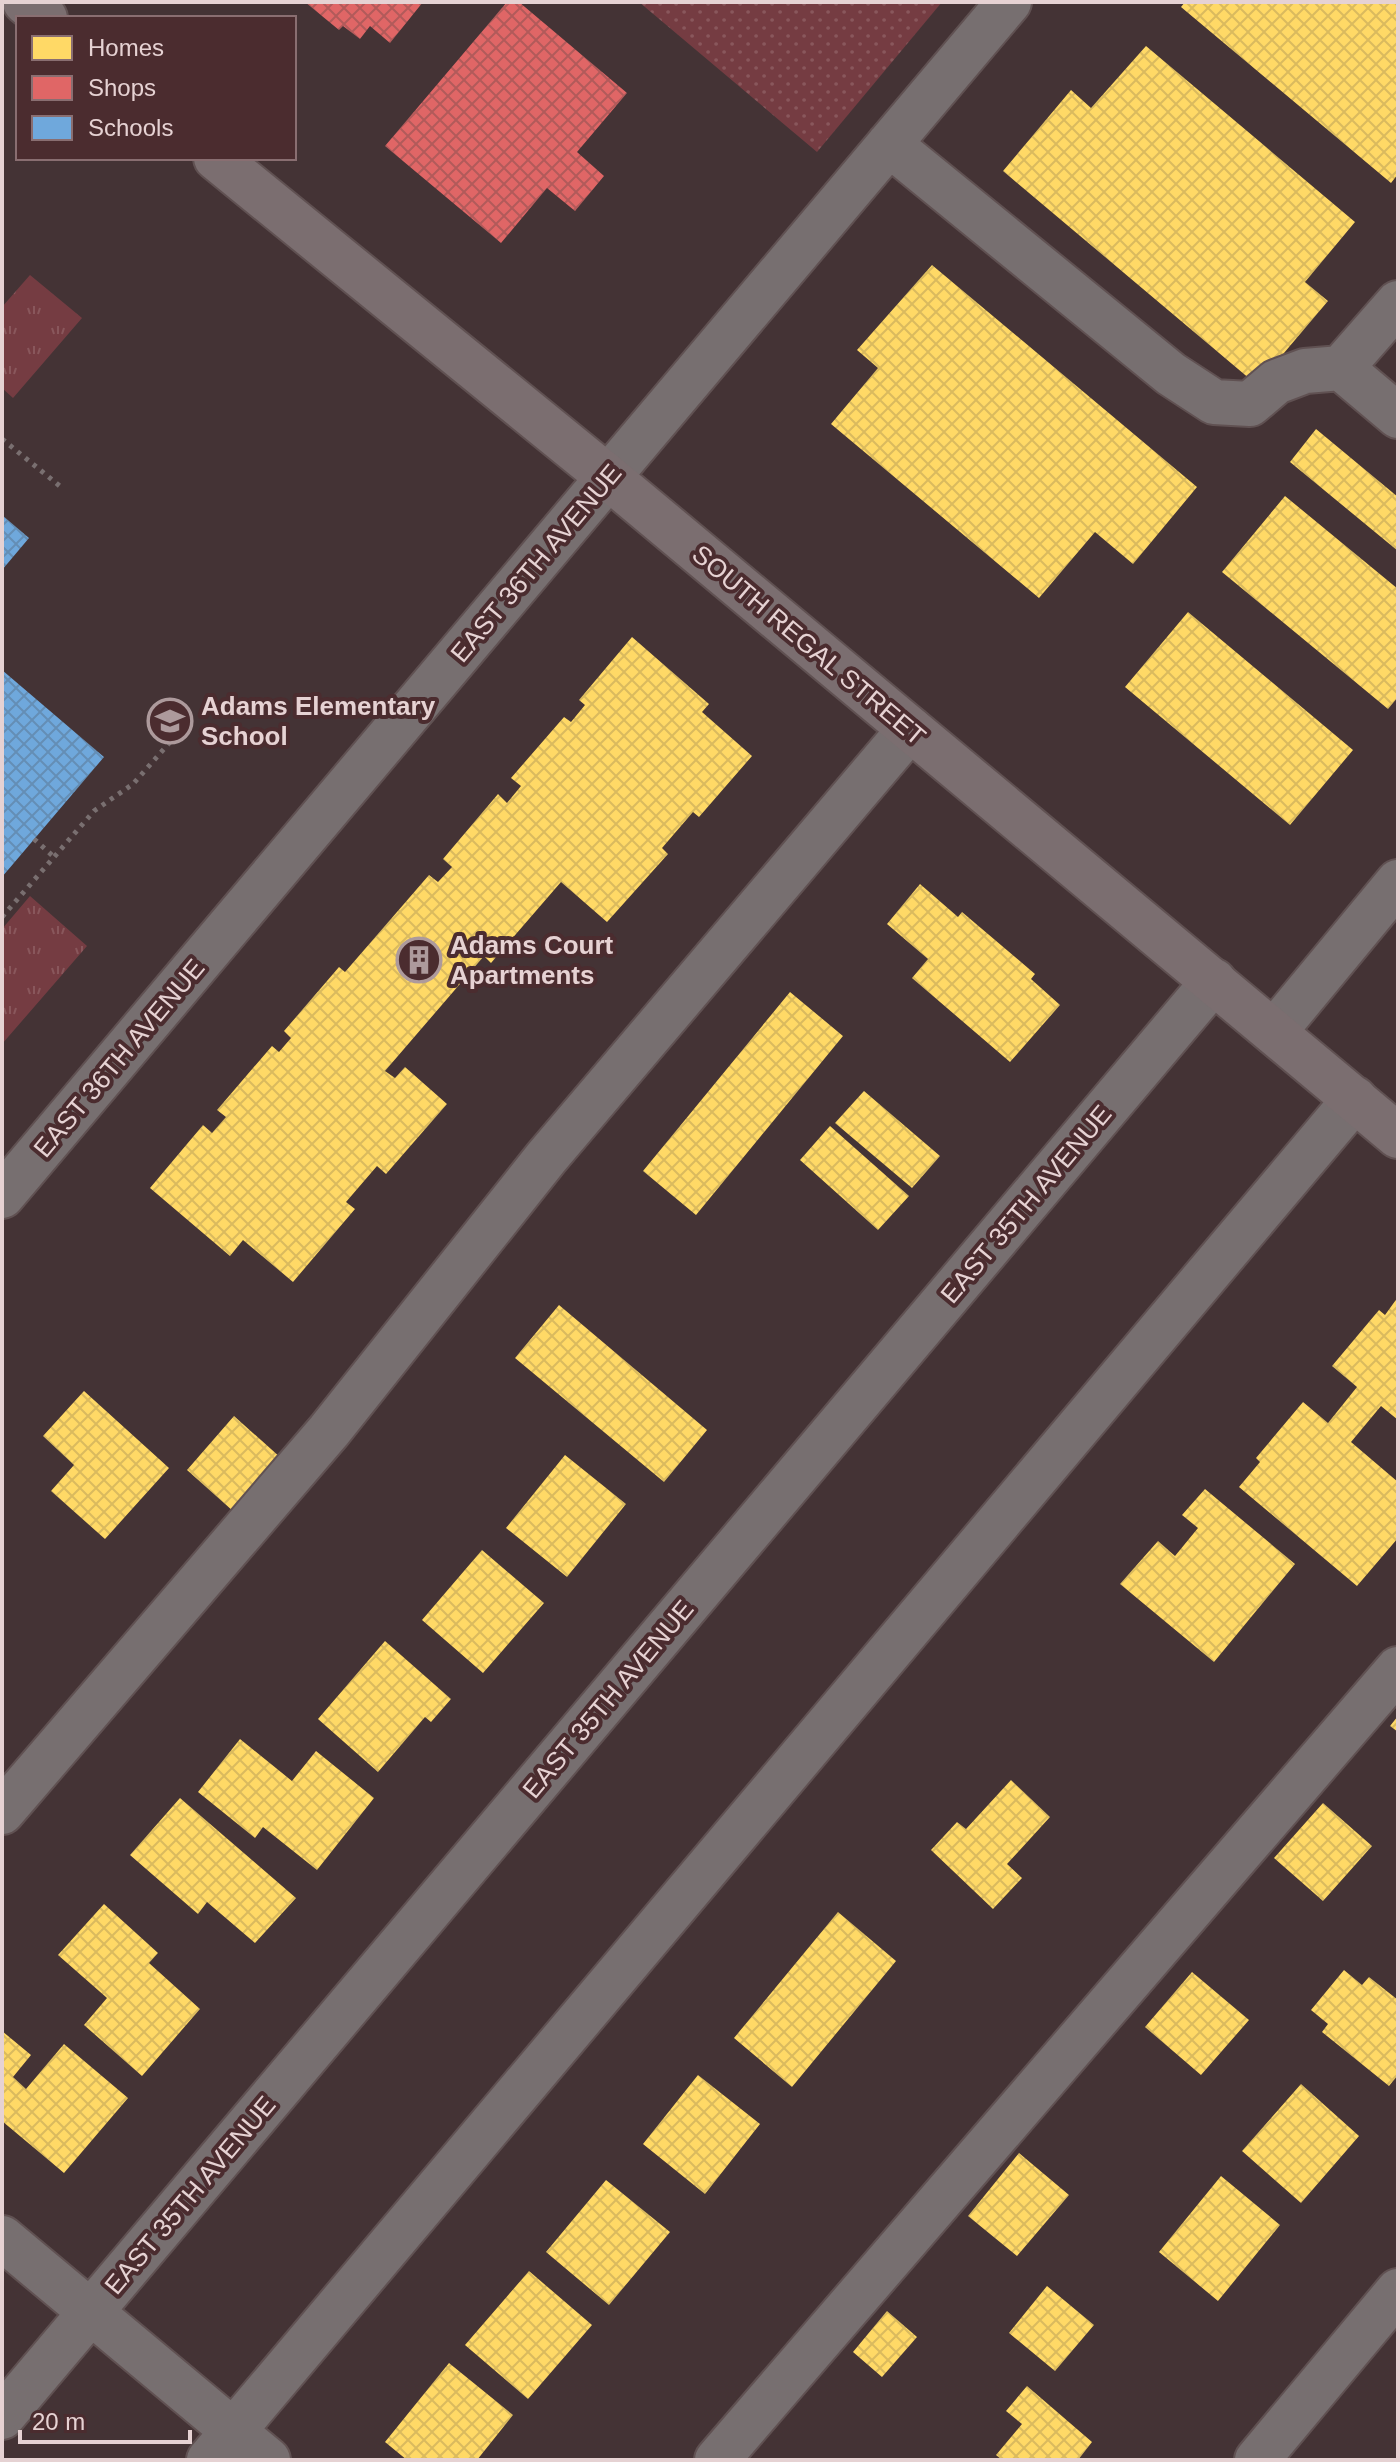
<svg xmlns="http://www.w3.org/2000/svg" width="1400" height="2462" font-family="Arial,sans-serif">
  <defs>
    <pattern id="grass-dots" width="8" height="8" patternUnits="userSpaceOnUse" patternTransform="scale(2)"><rect width="8" height="8" fill="#753c42"/><path d="M2 2h.1M6 6h.1" fill="none" stroke="#89575c" stroke-width="1.8" stroke-linecap="round"/></pattern>
    <pattern id="park-tufts" width="24" height="20" patternUnits="userSpaceOnUse" patternTransform="scale(2)"><rect width="24" height="20" fill="#753c42"/><path d="M3 7l-1-3M5 7V3M7 7l1-3M15 17l-1-3M17 17v-4M19 17l1-3" fill="none" stroke="#89575c"/></pattern>
    <pattern id="homes-cross-hatch" width="8" height="8" patternUnits="userSpaceOnUse" patternTransform="scale(2)"><rect width="8" height="8" fill="#ffd966"/><path d="M0 0l8 8M0 8l8-8" fill="none" stroke="#daba5e"/></pattern>
    <pattern id="shops-cross-hatch" width="8" height="8" patternUnits="userSpaceOnUse" patternTransform="scale(2)"><rect width="8" height="8" fill="#e06666"/><path d="M0 0l8 8M0 8l8-8" fill="none" stroke="#b25a5a"/></pattern>
    <pattern id="schools-cross-hatch" width="8" height="8" patternUnits="userSpaceOnUse" patternTransform="scale(2)"><rect width="8" height="8" fill="#6fa8dc"/><path d="M0 0l8 8M0 8l8-8" fill="none" stroke="#648eb5"/></pattern>
  </defs>
  <rect width="100%" height="100%" fill="#443335"/>
  <path fill="url(#grass-dots)" d="M639,2H942L817,152Z"/>
  <path fill="url(#park-tufts)" d="M30,275L82,318L13,398L2,388V307Z
    M30,896L87,946L2,1044V929Z"/>
  <path fill="url(#homes-cross-hatch)" d="M1185,2H1398V174L1391,183L1181,7Z
    M1146,46L1355,222L1305,282L1328,301L1257,385L1003,171L1071,90L1091,108Z
    M932,265L1197,487L1133,564L1095,532L1039,598L831,424L878,368L857,350Z
    M1316,429L1398,497V551L1290,462Z
    M1285,496L1398,589V697L1388,709L1222,572Z
    M1188,612L1353,750L1290,825L1125,687Z
    M632,637L709,704L702,712L752,756L699,817L693,812L662,848L668,854L607,922L561,882L491,963L484,956L385,1071L395,1078L405,1067L447,1104L386,1174L377,1166L346,1202L355,1209L293,1282L243,1240L230,1256L150,1188L203,1125L212,1133L226,1117L217,1110L272,1046L279,1052L291,1038L284,1031L339,967L345,972L429,875L438,882L452,867L443,859L498,794L507,803L521,786L511,778L564,717L571,722L585,705L579,700Z
    M920,884L958,917L962,912L1035,974L1031,979L1060,1005L1010,1062L912,978L928,959L887,924Z
    M790,992L843,1036L696,1215L643,1171Z
    M864,1091L940,1156L912,1188L835,1123Z
    M830,1126L909,1196L878,1230L800,1160Z
    M1398,1297V1420L1381,1406L1351,1442L1398,1482V1538L1357,1586L1239,1487L1260,1462L1256,1458L1303,1402L1328,1423L1357,1387L1332,1366L1379,1310L1385,1315Z
    M559,1305L707,1430L664,1482L515,1358Z
    M84,1391L169,1468L105,1539L51,1491L74,1465L43,1436Z
    M234,1416L281,1458L234,1512L187,1470Z
    M565,1455L626,1504L567,1577L506,1528Z
    M1205,1489L1295,1564L1214,1662L1120,1584L1158,1541L1175,1556L1198,1528L1182,1515Z
    M482,1550L544,1603L483,1673L422,1620Z
    M385,1641L451,1699L431,1722L425,1717L378,1772L318,1719Z
    M1398,1716V1732L1390,1726Z
    M240,1739L292,1781L316,1751L374,1798L317,1870L263,1827L255,1838L198,1792Z
    M1011,1780L1050,1817L1007,1864L1022,1878L993,1909L931,1850L957,1822L966,1829Z
    M180,1798L296,1898L255,1943L207,1902L198,1914L130,1855Z
    M1323,1803L1372,1846L1323,1901L1274,1858Z
    M104,1904L158,1953L149,1963L200,2009L142,2076L84,2025L107,1998L58,1955Z
    M838,1912L896,1961L792,2087L734,2038Z
    M1344,1970L1362,1985L1369,1977L1398,2000V2075L1389,2086L1322,2032L1328,2024L1311,2010Z
    M1192,1972L1249,2020L1201,2075L1145,2027Z
    M2,2031L31,2055L13,2077L26,2089L64,2044L128,2098L64,2173L2,2121Z
    M698,2075L760,2124L705,2194L643,2144Z
    M1301,2084L1359,2136L1301,2203L1242,2151Z
    M1019,2153L1069,2195L1017,2256L968,2216Z
    M1221,2176L1280,2225L1218,2301L1159,2252Z
    M606,2180L670,2232L609,2305L546,2252Z
    M529,2271L592,2325L528,2399L465,2345Z
    M1047,2286L1094,2325L1055,2371L1009,2333Z
    M887,2311L917,2337L882,2377L853,2352Z
    M449,2363L513,2415L477,2460H407L385,2442Z
    M1027,2386L1092,2442L1078,2460H1002L996,2455L1022,2424L1006,2411Z"/>
  <path fill="url(#shops-cross-hatch)" d="M305,2H423L390,43L370,26L360,39L343,26L339,30Z
    M507,2H519L627,93L577,152L604,176L575,211L547,188L501,243L385,146Z"/>
  <path fill="url(#schools-cross-hatch)" d="M2,515L29,538L2,570Z
    M2,670L104,757L2,877Z"/>
  <g fill="none" stroke-linecap="round" stroke-linejoin="round">
    <g stroke="#605152" stroke-width="48">
      <path id="minor" d="M889,144L1171,374L1214,402L1250,404L1276,382L1305,371L1341,368
        M1398,303L1341,368L1398,416
        M1274,1032L1398,882
        M2,1196L1009,2
        M2,1812L329,1431L546,1158L910,729
        M2,2238L268,2460
        M2,2417L1214,981
        M209,2460L1355,1099
        M717,2460L1398,1669
        M1257,2460L1398,2291"/>
    </g>
    <g stroke="#605152" stroke-width="48">
      <path id="major" d="M25,2L45,18
        M216,158L608,477L1398,1136"/>
    </g>
    <path stroke="#796f70" stroke-width="5" stroke-dasharray="4 6" stroke-linecap="butt" d="M2,439L61,487
      M34,839L54,857
      M2,917L94,811L133,784L194,715"/>
    <use href="#minor" stroke="#776f70" stroke-width="44"/>
    <use href="#major" stroke="#7b6e70" stroke-width="44"/>
  </g>
  <defs>
    <g id="school-ring" transform="scale(2.3)"><circle r="9.5" fill="#4b2c2f" stroke="#ad9a9c" stroke-width="1.5"/><path d="M0-5L7-2L0 1L-7-2ZM-4 1L0 2.5L4 1V4Q0 6-4 4Z" fill="#ad9a9c"/></g>
    <g id="building-ring" transform="scale(2.3)"><circle r="9.5" fill="#4b2c2f" stroke="#ad9a9c" stroke-width="1.5"/><path d="M-4-6H4V6H1V3H-1V6H-4ZM-2.5-4.3h1.7v1.8h-1.7ZM.8-4.3h1.7v1.8H.8ZM-2.5-1h1.7V.8h-1.7ZM.8-1h1.7V.8H.8Z" fill="#ad9a9c"/></g>
  </defs>
  <g fill-rule="evenodd">
    <use href="#school-ring" x="170" y="721"/>
    <use href="#building-ring" x="419" y="960"/>
  </g>
  <g text-anchor="middle" dominant-baseline="central" stroke-width="8" stroke-linejoin="round" paint-order="stroke">
    <g font-size="26" fill="#e6d2d3" stroke="#4b2c2f">
      <text transform="translate(536 563) rotate(-50)">EAST 36TH AVENUE</text>
      <text transform="translate(809 645) rotate(40)">SOUTH REGAL STREET</text>
      <text transform="translate(119 1058) rotate(-50)">EAST 36TH AVENUE</text>
      <text transform="translate(1026 1204) rotate(-50)">EAST 35TH AVENUE</text>
      <text transform="translate(608 1699) rotate(-50)">EAST 35TH AVENUE</text>
      <text transform="translate(190 2195) rotate(-50)">EAST 35TH AVENUE</text>
    </g>
    <g font-size="26" font-weight="bold" fill="#e6d2d3" stroke="#4b2c2f" text-anchor="start">
      <text x="201" y="706">Adams Elementary<tspan x="201" dy="30">School</tspan></text>
      <text x="450" y="945">Adams Court<tspan x="450" dy="30">Apartments</tspan></text>
    </g>
  </g>
  <rect width="1400" height="2462" fill="none" stroke="#e6d2d3" stroke-width="8"/>
  <rect x="16" y="16" width="280" height="144" fill="#4b2c2f" stroke="#896e71" stroke-width="2"/>
  <rect x="32" y="36" width="40" height="24" fill="#ffd966" stroke="#896e71" stroke-width="2"/>
  <text x="88" y="56" font-size="24" fill="#e6d2d3">Homes</text>
  <rect x="32" y="76" width="40" height="24" fill="#e06666" stroke="#896e71" stroke-width="2"/>
  <text x="88" y="96" font-size="24" fill="#e6d2d3">Shops</text>
  <rect x="32" y="116" width="40" height="24" fill="#6fa8dc" stroke="#896e71" stroke-width="2"/>
  <text x="88" y="136" font-size="24" fill="#e6d2d3">Schools</text>
  <path d="M20 2430v12h170v-12" fill="none" stroke="#e6d2d3" stroke-width="4"/>
  <text x="32" y="2430" font-size="24" fill="#e6d2d3" stroke="#4b2c2f" stroke-width="6" paint-order="stroke">20 m</text>
</svg>
